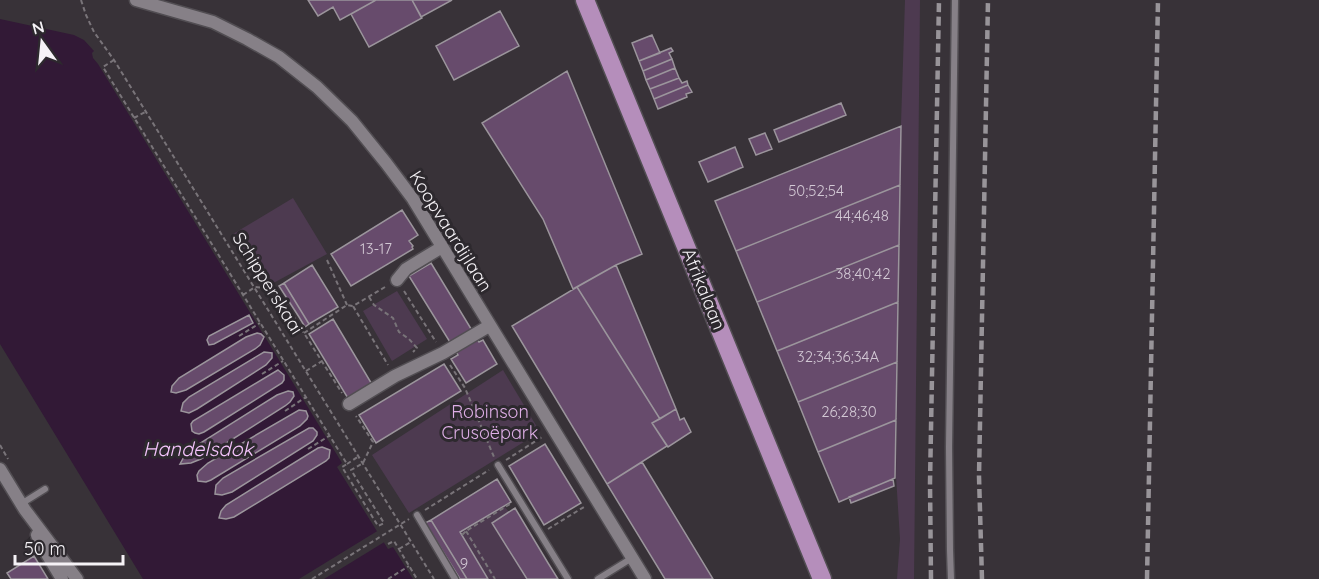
<svg xmlns="http://www.w3.org/2000/svg" width="1319" height="579" font-family="Quicksand,sans-serif">
  <rect width="100%" height="100%" fill="#383238"/>
  <path fill="#4d3a50" d="M905,0H920L914,579H897L900,539L896,476L901,124Z
    M293,198L327,254L266,287L233,234Z
    M397,291L427,339L392,361L363,311Z
    M503,370L540,432L409,513L372,455Z
    M504,506L509,512L492,523L527,579H488L460,532Z"/>
  <path fill="#321936" d="M0,19L74,35L84,40L94,51L92,53L93,58L98,64L342,463L337,467L388,549L393,547L413,579H143L0,344Z"/>
  <path fill="#383238" d="M379,530L386,541L324,579H299Z"/>
  <path fill="#674b6c" stroke="#9b959c" stroke-width="1.5" d="M308,0H376L340,20L333,7L318,16Z
    M376,0H412L422,18L369,47L351,14Z
    M412,0H452L421,17Z
    M500,11L519,46L454,80L436,46Z
    M652,35L660,53L639,61L632,43Z
    M671,48L673,51L669,53L672,59L643,71L639,61Z
    M672,59L675,68L646,80L643,71Z
    M675,68L679,78L650,89L646,80Z
    M567,71L642,254L616,265L573,289L543,219L482,123Z
    M679,78L682,83L687,81L688,85L654,99L650,89Z
    M688,85L692,92L686,94L687,97L658,109L654,99Z
    M841,103L846,115L779,142L774,130Z
    M901,126L900,185L736,251L715,201Z
    M765,133L772,149L756,155L749,139Z
    M735,147L743,167L708,182L699,162Z
    M900,185L899,245L757,302L736,251Z
    M402,210L418,235L409,241L413,246L412,247L413,249L351,286L331,254Z
    M899,245L898,302L777,351L757,302Z
    M431,263L479,342L483,340L497,364L466,383L451,359L458,355L409,276Z
    M312,265L338,307L309,324L284,283Z
    M616,265L676,409L660,419L577,287Z
    M284,283L309,324L305,327L299,317L279,286Z
    M577,287L660,419L652,423L667,446L607,484L512,326Z
    M898,302L897,362L798,402L777,351Z
    M249,315L253,323L214,344L209,345L207,340L209,336Z
    M333,319L373,386L349,400L309,334Z
    M257,333L261,334L264,337L260,345L255,349L186,390L176,393L171,392L172,386L179,378L246,337Z
    M264,352L272,353V358L266,365L197,409L189,413L181,411L183,403L189,397Z
    M897,362L896,420L818,452L798,402Z
    M444,364L461,391L376,443L359,415Z
    M278,370L284,375V380L282,383L204,432L199,434L195,433L192,431L191,424L193,421Z
    M288,391L293,392L294,396L290,402L285,406L201,459L191,463L180,464L185,455L194,447L277,395Z
    M676,409L680,420L684,418L691,432L668,447L652,423Z
    M299,410L306,411L308,416L307,419L300,426L211,480L206,482L198,481L197,475L199,471L208,463Z
    M896,420L895,478L839,502L818,452Z
    M309,428H313L317,432V435L313,441L232,492L222,495L215,494L216,485L223,478Z
    M545,444L581,503L544,525L509,466Z
    M322,447L330,450L329,458L326,461L234,517L226,519L219,518L221,511L226,505L318,448Z
    M642,462L713,579H665L607,484Z
    M497,479L511,502L460,532L488,579H467L431,520Z
    M893,479L894,486L851,503L849,497Z
    M515,508L548,563L558,579H527L492,523Z
    M431,520L467,579H460L425,523Z
    M34,556L48,579H11L7,573Z"/>
  <g fill="none" stroke-linecap="round" stroke-linejoin="round">
    <g stroke="#524e53" stroke-width="9">
      <path id="lane" d="M498,465L568,579
        M21,504L45,489
        M417,515L455,579
        M598,579L632,558
        M951,579L950,550L949,447L955,0"/>
    </g>
    <g stroke="#524e53" stroke-width="15">
      <path id="street" d="M136,0L213,22L247,39L279,57L317,87L352,121L386,163L413,199L645,579
        M397,280L406,269L442,247
        M349,404L395,376L443,353L489,326
        M0,469L25,510L77,579
        M37,535L42,546L62,579"/>
    </g>
    <g stroke="#524e53" stroke-width="21">
      <path id="primary" d="M585,0L822,579"/>
    </g>
    <path stroke="#797479" stroke-width="2" stroke-dasharray="4.5 3" stroke-linecap="butt" d="M81,0L86,15L94,32L114,60L434,579
      M114,60L103,67L347,464L342,467L378,526L384,523L351,470L363,463L373,442L356,416
      M134,118L145,112
      M327,260L347,305
      M385,287L353,306L388,365
      M404,291L436,342
      M243,295L255,287L276,289L342,393
      M369,297L374,305L393,318L399,332L409,339L417,348L413,352
      M304,333L347,305L353,306
      M239,336L260,323
      M450,365L465,388L494,457
      M306,371L322,361
      M262,374L283,361
      M285,411L306,397
      M0,445L8,459
      M308,449L329,436
      M506,460L542,437
      M347,464L359,456
      M425,510L489,470
      M548,529L584,507
      M466,531L495,579
      M462,535L466,531L510,504
      M388,544L394,541L417,579
      M399,549L411,542
      M312,579L409,519
      M388,579L409,566"/>
    <use href="#lane" stroke="#868087" stroke-width="6"/>
    <use href="#street" stroke="#868087" stroke-width="12"/>
    <use href="#primary" stroke="#b58ebb" stroke-width="18"/>
    <path stroke="#989499" stroke-width="4.5" stroke-dasharray="9 4.5" stroke-linecap="butt" d="M931,579L930,483L939,0
      M982,579L979,476L988,0
      M1147,579L1158,0"/>
  </g>
  <g text-anchor="middle" dominant-baseline="central" stroke-width="6" stroke-linejoin="round" paint-order="stroke">
    <g font-size="15" fill="#d2c8d4">
      <text x="816" y="190">50;52;54</text>
      <text x="862" y="215">44;46;48</text>
      <text x="376" y="248">13-17</text>
      <text x="863" y="273">38;40;42</text>
      <text x="838" y="356">32;34;36;34A</text>
      <text x="849" y="411">26;28;30</text>
      <text x="464" y="563">9</text>
    </g>
    <g font-size="18" fill="#f5f2f6" stroke="#2d292e">
      <text transform="translate(451 231) rotate(58)">Koopvaardijlaan</text>
      <text transform="translate(268 283) rotate(58)">Schipperskaai</text>
      <text transform="translate(704 289) rotate(68)">Afrikalaan</text>
    </g>
    <g font-size="18" fill="#deaee6" stroke="#2d292e">
      <text x="490" y="411">Robinson<tspan x="490" dy="21">Crusoëpark</tspan></text>
    </g>
    <g font-size="20" font-style="italic" fill="#f5c4fd" stroke="#2d292e">
      <text x="198" y="448">Handelsdok</text>
    </g>
  </g>
  <g transform="translate(42 42) rotate(345)" stroke="#2d292e" stroke-width="4.5" paint-order="stroke">
  <path d="M0-4.5L10 22L0 15L-10 22Z" fill="#f5f2f6"/>
  <text y="-9" font-size="16" font-weight="bold" text-anchor="middle" fill="#f5f2f6">N</text>
  </g>
  <path d="M15 555v9h108v-9" fill="none" stroke="#f5f2f6" stroke-width="3"/>
  <text x="24" y="555" font-size="18" fill="#f5f2f6" stroke="#2d292e" stroke-width="4.5" paint-order="stroke">50 m</text>
</svg>
